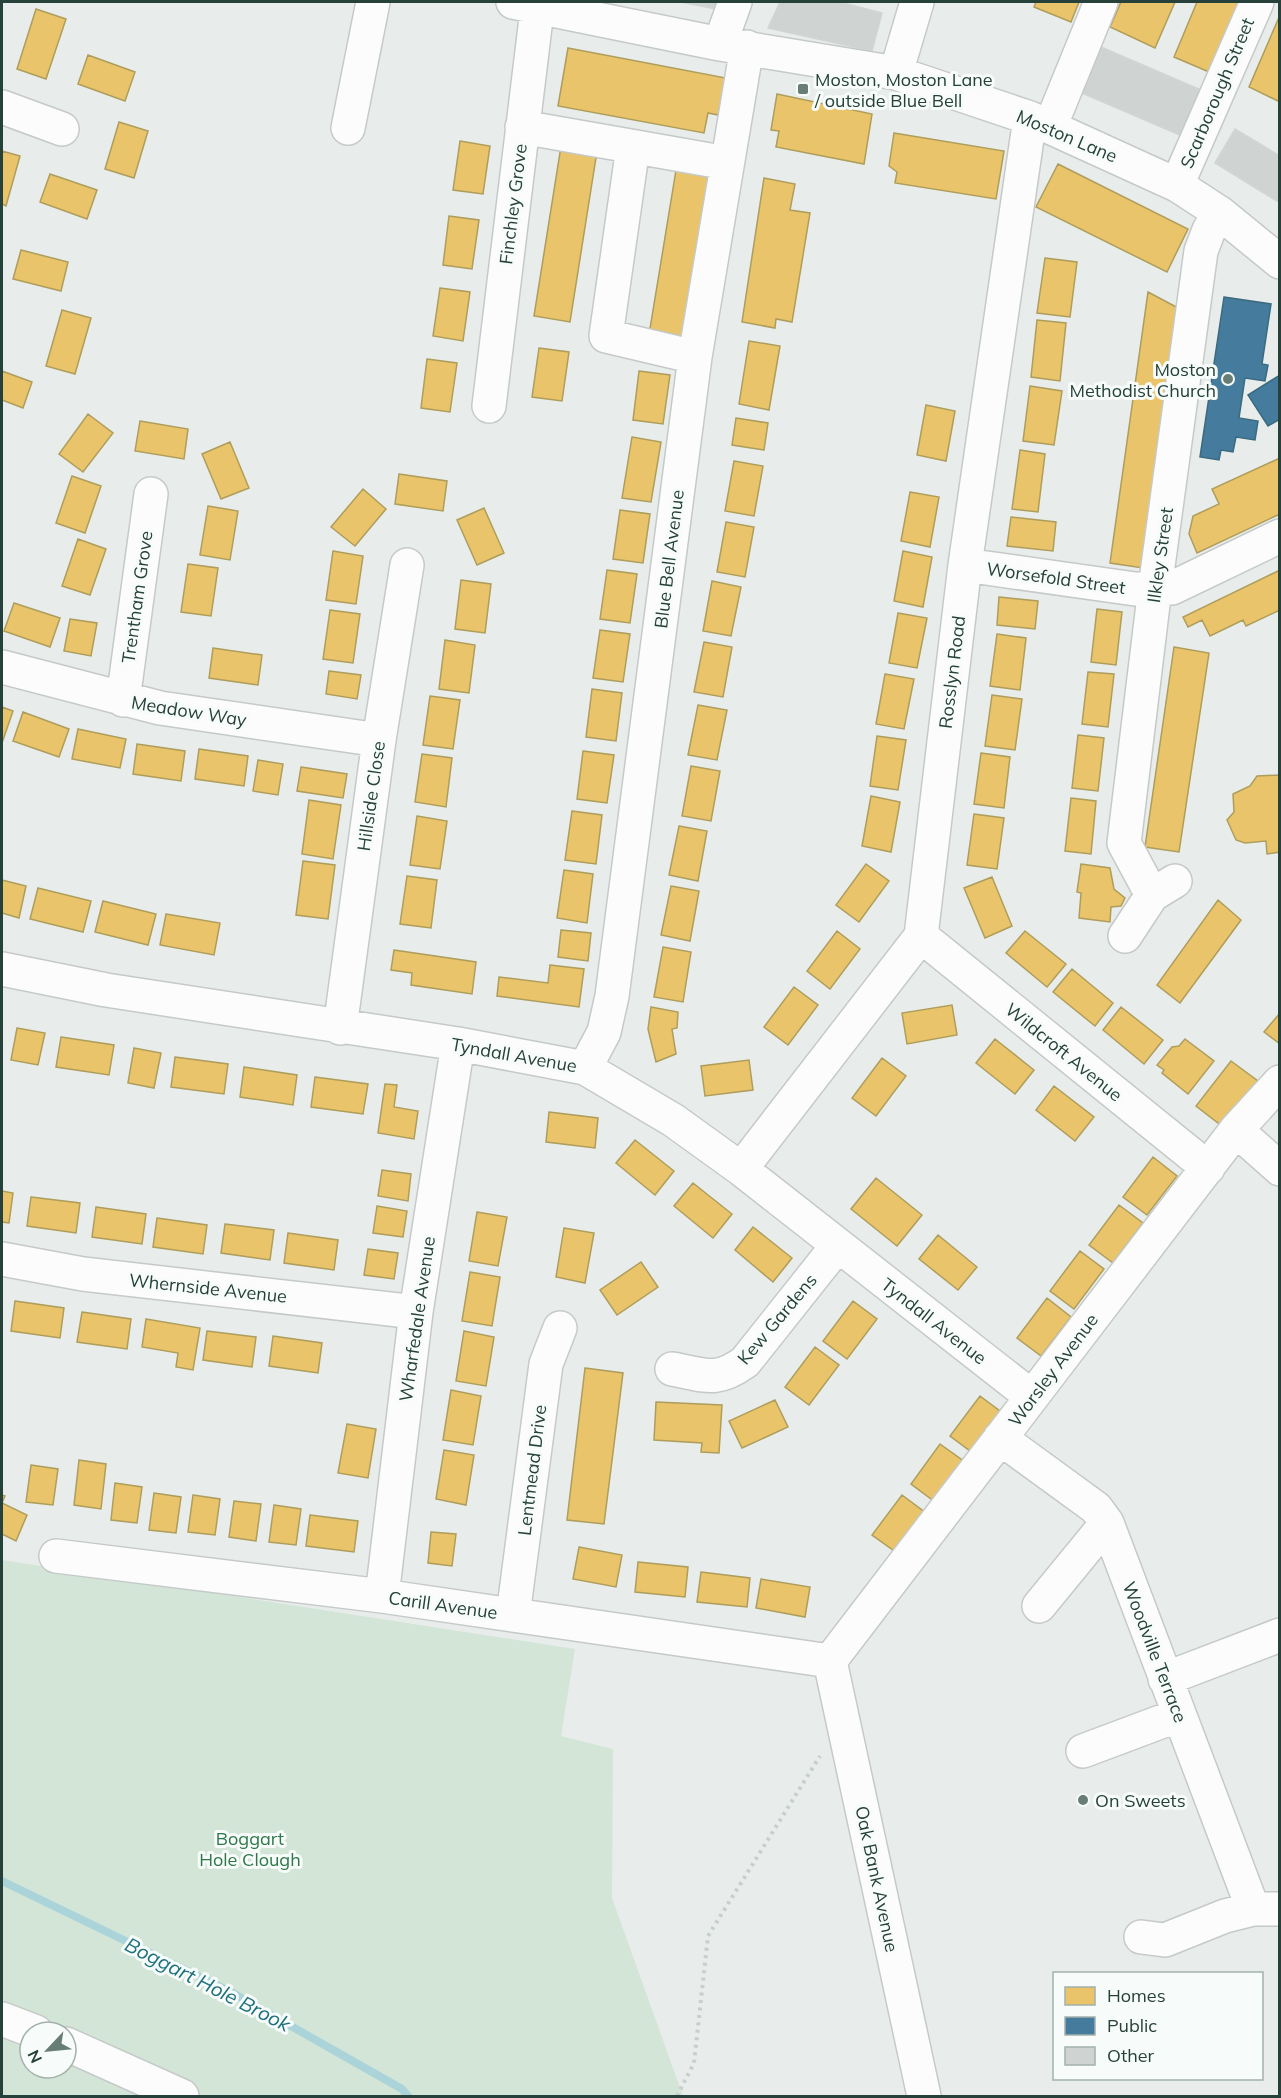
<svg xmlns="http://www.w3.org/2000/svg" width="1281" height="2098" font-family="Mulish,sans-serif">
  <rect width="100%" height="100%" fill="#e8edeb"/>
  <path fill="#d2e5d7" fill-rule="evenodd" d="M2,1560L575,1649L561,1736L613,1749L612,1898L683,2096H2ZM30,2032H66V2068H30Z"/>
  <path fill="#e9c46a" stroke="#ae9d5b" stroke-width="1.5" d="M1036,2H1079L1071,22L1034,7Z
    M1121,2H1175L1155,48L1110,27Z
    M1197,2H1239L1209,72L1174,57Z
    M36,9L66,19L46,79L17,69Z
    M1280,15V102L1249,87Z
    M568,48L726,78L718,115L708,113L704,133L558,106Z
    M88,55L135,72L125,101L78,84Z
    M777,94L872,114L864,164L776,147L779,131L771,130Z
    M119,122L148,131L134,178L105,169Z
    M894,133L1004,151L996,199L895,183L897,172L889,166Z
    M562,140L598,145L570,322L534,316Z
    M460,141L490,146L483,194L453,190Z
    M2,151L20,156L6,206L2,204Z
    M677,164L713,170L685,347L648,341Z
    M1058,164L1188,229L1167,272L1036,207Z
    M50,174L97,190L87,219L40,202Z
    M764,178L795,184L790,210L810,213L792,322L776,319L775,328L742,322Z
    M449,216L479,220L472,269L443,265Z
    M21,250L68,262L61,291L13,279Z
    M1045,258L1077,262L1070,317L1037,313Z
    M440,288L470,292L463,341L433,336Z
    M1148,292L1180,309L1143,568L1110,563Z
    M62,310L91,318L75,374L46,366Z
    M1037,320L1066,323L1060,381L1031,377Z
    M749,341L780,346L769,410L739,404Z
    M539,348L569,352L562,401L532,397Z
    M427,359L457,363L450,412L421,408Z
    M2,371L32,382L23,408L2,400Z
    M639,371L670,375L663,424L633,420Z
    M1030,386L1062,391L1054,445L1023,441Z
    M926,405L955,411L946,461L917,455Z
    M88,414L113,433L83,472L59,454Z
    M736,418L768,423L764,450L732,445Z
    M140,421L188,429L184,459L135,451Z
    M632,437L661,442L651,502L622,498Z
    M230,442L249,488L221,499L202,454Z
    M1020,450L1045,454L1038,512L1012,509Z
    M1280,458V514L1197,553L1189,534L1193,516L1219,504L1212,489Z
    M734,461L763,466L754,516L725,511Z
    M399,474L447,481L443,511L395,504Z
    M72,476L101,486L85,533L56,523Z
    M363,489L386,509L355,546L331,527Z
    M910,492L939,497L930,547L901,541Z
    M208,506L238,511L230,560L200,555Z
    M484,508L504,553L477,565L457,520Z
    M620,510L650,514L643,563L613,559Z
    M1011,517L1056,522L1053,551L1007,546Z
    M726,522L754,527L745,577L717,572Z
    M78,539L106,549L90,595L62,586Z
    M333,551L363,556L356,604L326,600Z
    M903,551L932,557L923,607L894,601Z
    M188,564L218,568L211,616L181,612Z
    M607,570L637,574L630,623L600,619Z
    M1280,570V610L1246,626L1243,620L1210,636L1202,620L1188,627L1183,617Z
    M461,580L491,584L485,633L455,629Z
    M712,581L741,587L731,636L703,631Z
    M999,597L1038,601L1035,629L997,625Z
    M14,603L60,618L50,647L4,631Z
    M1097,609L1122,612L1116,665L1091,662Z
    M330,610L360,614L353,663L323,659Z
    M898,613L927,618L917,668L889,663Z
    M70,619L97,623L91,656L64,651Z
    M600,630L630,634L623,682L593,678Z
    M997,634L1026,638L1020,690L990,686Z
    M445,640L475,645L469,693L439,689Z
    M704,642L732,647L723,697L694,692Z
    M1174,647L1209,653L1179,852L1145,847Z
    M213,648L262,655L258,685L209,678Z
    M329,671L361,675L357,699L326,694Z
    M1088,672L1114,674L1108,727L1082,724Z
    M885,674L914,679L904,729L876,724Z
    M592,689L622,693L616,741L586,737Z
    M992,695L1022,699L1015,750L985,746Z
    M430,696L460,700L453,749L423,745Z
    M698,705L727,710L717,760L688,755Z
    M2,707L13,711L3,740L2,739Z
    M23,712L69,729L59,757L13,741Z
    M78,729L126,739L120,768L72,759Z
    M1078,735L1104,738L1098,791L1072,788Z
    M877,736L906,740L898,790L870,786Z
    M137,744L185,751L181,781L133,774Z
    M199,749L248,756L244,786L195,779Z
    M583,751L614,755L607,803L577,799Z
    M981,753L1010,757L1004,808L974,804Z
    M422,754L452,758L446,807L415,802Z
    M258,760L283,764L278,795L253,791Z
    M691,766L720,771L711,821L682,816Z
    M301,767L347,774L343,798L297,791Z
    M1280,775V852L1267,854L1266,841L1245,843L1236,840L1227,820L1234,812L1233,794L1250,786L1257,776Z
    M871,796L900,802L891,852L862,846Z
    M1071,798L1096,801L1091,854L1065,851Z
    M309,800L341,805L333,859L302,854Z
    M572,811L602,815L596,864L565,860Z
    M974,814L1004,818L997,869L967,865Z
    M417,816L447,821L440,869L410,865Z
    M679,826L707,831L698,881L669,875Z
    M303,861L335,865L328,919L296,915Z
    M866,864L889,881L859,922L836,905Z
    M1081,864L1110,868L1114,889L1125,898L1121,906L1111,907L1110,922L1079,918L1081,893L1077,892Z
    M564,870L593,874L587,923L557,918Z
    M407,876L437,880L431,928L400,924Z
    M992,877L1012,926L985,938L964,888Z
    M2,880L26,886L19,918L2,913Z
    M671,886L699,891L690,941L661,935Z
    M38,888L91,901L83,932L30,919Z
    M1218,900L1241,920L1180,1003L1157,985Z
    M103,901L156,914L148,945L95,932Z
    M166,914L220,923L214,955L160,945Z
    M561,930L591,933L588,961L558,957Z
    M837,931L860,949L830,989L807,971Z
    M1025,931L1066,964L1047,987L1006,953Z
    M663,947L691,952L683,1002L654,997Z
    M394,950L476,962L472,994L411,985L412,973L391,970Z
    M550,965L584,969L579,1007L497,996L499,977L548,983Z
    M1072,969L1113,1003L1095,1026L1053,992Z
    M794,987L818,1005L788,1045L764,1027Z
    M952,1005L957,1035L907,1044L902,1013Z
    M651,1007L678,1012L677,1028L672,1029L676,1054L656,1062L648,1029Z
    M1121,1007L1163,1040L1144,1064L1103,1030Z
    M1280,1013V1044L1264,1032Z
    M17,1028L45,1033L38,1065L11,1060Z
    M61,1037L114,1045L109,1075L56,1067Z
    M995,1039L1034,1070L1015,1094L976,1063Z
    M1185,1039L1214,1061L1188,1094L1162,1073L1164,1070L1157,1065L1172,1047L1179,1046Z
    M134,1048L161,1053L154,1088L128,1083Z
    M175,1057L228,1064L224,1094L171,1087Z
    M882,1058L906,1076L876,1116L852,1098Z
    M749,1060L753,1090L705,1096L701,1066Z
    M1231,1061L1262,1084L1227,1130L1196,1106Z
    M244,1067L297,1075L293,1105L240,1097Z
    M315,1077L368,1084L363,1114L311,1107Z
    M385,1084L397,1085L394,1107L418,1111L414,1139L378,1133Z
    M1054,1086L1094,1117L1075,1141L1036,1110Z
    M549,1112L598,1118L595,1148L546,1142Z
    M635,1140L674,1171L655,1195L616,1163Z
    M1153,1157L1177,1176L1147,1215L1123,1197Z
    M382,1170L411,1174L408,1201L378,1196Z
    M876,1178L922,1215L897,1246L851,1209Z
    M693,1183L732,1214L713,1238L674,1206Z
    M2,1191L13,1193L9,1223L2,1222Z
    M31,1197L80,1203L76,1233L27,1226Z
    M1119,1205L1143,1223L1113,1263L1089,1245Z
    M377,1206L407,1211L403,1237L373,1233Z
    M96,1207L146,1214L142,1244L92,1237Z
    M477,1212L507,1217L498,1266L469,1261Z
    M157,1218L207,1225L203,1254L153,1247Z
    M225,1224L274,1230L270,1260L221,1253Z
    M753,1227L792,1258L773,1282L735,1250Z
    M564,1228L594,1233L585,1283L556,1277Z
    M288,1233L338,1240L334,1270L284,1263Z
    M938,1235L977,1267L958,1290L919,1259Z
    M368,1249L398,1253L394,1279L364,1275Z
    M1080,1251L1104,1269L1074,1309L1050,1291Z
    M641,1262L658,1287L617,1315L600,1290Z
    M470,1272L500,1277L492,1326L462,1321Z
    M1047,1298L1071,1317L1041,1356L1017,1338Z
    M15,1301L64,1308L60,1338L11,1331Z
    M853,1301L877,1319L847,1359L823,1341Z
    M82,1312L131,1319L127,1349L77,1342Z
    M146,1319L200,1328L193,1370L176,1367L178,1353L142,1347Z
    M207,1331L256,1337L252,1367L203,1360Z
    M464,1331L494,1337L486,1386L456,1381Z
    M273,1336L322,1343L318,1373L269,1366Z
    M815,1347L839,1365L809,1405L785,1387Z
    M585,1368L623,1373L604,1524L567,1520Z
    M451,1390L481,1396L473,1445L443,1440Z
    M980,1396L1004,1414L974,1454L950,1436Z
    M775,1400L788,1427L742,1448L729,1421Z
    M656,1402L722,1405L719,1453L701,1452L702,1443L654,1440Z
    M347,1424L376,1429L368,1478L338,1473Z
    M940,1444L965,1462L935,1502L911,1484Z
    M444,1450L474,1455L466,1505L436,1499Z
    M79,1460L106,1464L101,1509L74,1505Z
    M31,1465L58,1469L53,1505L26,1502Z
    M115,1483L142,1487L137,1523L111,1520Z
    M154,1493L181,1497L176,1533L149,1530Z
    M2,1495L5,1496L2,1503L27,1515L16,1541L2,1534Z
    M193,1495L220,1499L215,1535L188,1532Z
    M902,1495L926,1513L897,1553L872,1535Z
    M234,1501L261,1504L256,1541L229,1537Z
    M274,1505L301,1509L296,1545L269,1542Z
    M310,1515L358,1521L354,1552L306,1546Z
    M431,1532L456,1534L452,1566L428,1563Z
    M579,1547L622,1555L616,1587L573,1579Z
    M638,1562L688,1567L685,1597L635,1592Z
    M701,1572L750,1578L747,1607L697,1602Z
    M761,1579L810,1587L805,1617L756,1608Z"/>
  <path fill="#457b9d" stroke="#3b6a7f" stroke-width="1.5" d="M1224,297L1271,304L1262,364L1268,365L1265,381L1245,378L1239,418L1258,421L1255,440L1236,437L1233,452L1221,450L1219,460L1200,457Z
    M1280,375V419L1268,426L1248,395Z"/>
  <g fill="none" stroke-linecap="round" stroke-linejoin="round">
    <path stroke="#aad4da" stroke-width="8" d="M2,1881L231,1992L402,2089L408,2096"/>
  </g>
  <path fill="#cfd4d2" stroke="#d1d6d4" stroke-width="1.5" d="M681,2H728L726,11Z
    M780,2H840L882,13L872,51L768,28Z
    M1101,47L1201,90L1182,136L1082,93Z
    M1235,129L1280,156V203L1215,163Z"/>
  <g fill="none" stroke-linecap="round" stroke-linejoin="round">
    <g stroke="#c5cac8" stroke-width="36">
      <path id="minor" d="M513,2L720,44L896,73L1030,118L1177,185L1220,213L1280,262
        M720,44L735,2
        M896,73L917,2
        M2,107L62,129
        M522,127L727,163
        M1050,127L1101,2
        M348,128L373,2
        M633,147L606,336L695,357
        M1177,185L1257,2
        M489,406L538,2
        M965,565L1135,589L1172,588L1280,536
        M2,667L160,708L379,740
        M123,700L151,494
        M1152,895L1124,843L1155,588L1201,251L1209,230L1220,213
        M921,936L1208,1168
        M1125,936L1152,895L1175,881
        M2,969L106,990L458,1044L585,1068L673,1120L741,1169L1032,1397
        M340,1028L379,740L407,565
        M585,1068L604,1032L612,996L695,357L747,47
        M1236,1130L1280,1169
        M741,1169L921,936L965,565L1030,118
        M2,1259L83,1274L416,1312
        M672,1369C705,1375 716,1383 745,1362L838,1245
        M1000,1438L1096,1508L1107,1523L1253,1909
        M56,1556L382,1596L830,1661
        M382,1596L416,1312L458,1044
        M1039,1606L1107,1523
        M513,1615L546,1364L560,1328
        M830,1661L1236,1130L1280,1082
        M830,1661L924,2096
        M1165,1679L1280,1635
        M1083,1751L1179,1715
        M1141,1937L1165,1940L1225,1916L1253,1909H1280
        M2,2019L36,2032
        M66,2044L182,2096"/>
    </g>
    <path stroke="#c7cecc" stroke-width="4" stroke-dasharray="3 4.5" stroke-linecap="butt" d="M677,2096L694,2063L708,1936L820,1756"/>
    <use href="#minor" stroke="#fcfcfc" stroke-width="33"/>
  </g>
  <g fill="#697d77" stroke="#f7fbf9" stroke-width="2">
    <rect x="797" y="83" width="12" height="12" rx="3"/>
    <circle cx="1228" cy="379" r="6"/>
    <circle cx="1083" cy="1800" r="6"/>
  </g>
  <g text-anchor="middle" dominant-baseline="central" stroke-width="6" stroke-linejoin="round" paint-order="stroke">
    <g font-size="18" fill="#254139" stroke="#f7fbf9" text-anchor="start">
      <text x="815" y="79">Moston, Moston Lane<tspan x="815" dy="21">/ outside Blue Bell</tspan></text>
      <text x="1216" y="369" text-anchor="end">Moston<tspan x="1216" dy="21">Methodist Church</tspan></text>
      <text x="1095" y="1800">On Sweets</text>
    </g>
    <g font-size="18" fill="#254139" stroke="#f7fbf9">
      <text transform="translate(1217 93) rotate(-67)">Scarborough Street</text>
      <text transform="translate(1067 136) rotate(23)">Moston Lane</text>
      <text transform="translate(513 204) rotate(-83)">Finchley Grove</text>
      <text transform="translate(1160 555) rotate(-82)">Ilkley Street</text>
      <text transform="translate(669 559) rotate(-83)">Blue Bell Avenue</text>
      <text transform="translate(1056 578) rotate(8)">Worsefold Street</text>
      <text transform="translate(137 597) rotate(-82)">Trentham Grove</text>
      <text transform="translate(952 672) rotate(-83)">Rosslyn Road</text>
      <text transform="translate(189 711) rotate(9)">Meadow Way</text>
      <text transform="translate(371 796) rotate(-82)">Hillside Close</text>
      <text transform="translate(1064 1052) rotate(39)">Wildcroft Avenue</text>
      <text transform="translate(514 1055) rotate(10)">Tyndall Avenue</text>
      <text transform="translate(208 1288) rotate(6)">Whernside Avenue</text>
      <text transform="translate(417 1319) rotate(-82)">Wharfedale Avenue</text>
      <text transform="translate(777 1319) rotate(-50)">Kew Gardens</text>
      <text transform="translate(934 1321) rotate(38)">Tyndall Avenue</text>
      <text transform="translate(1053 1370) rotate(-53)">Worsley Avenue</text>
      <text transform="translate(532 1470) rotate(-83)">Lentmead Drive</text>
      <text transform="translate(443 1605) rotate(8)">Carill Avenue</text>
      <text transform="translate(1155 1652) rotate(69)">Woodville Terrace</text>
      <text transform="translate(877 1879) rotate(78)">Oak Bank Avenue</text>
    </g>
    <g font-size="18" fill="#2f7849" stroke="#f7fbf9">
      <text x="250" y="1838">Boggart<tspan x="250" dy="21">Hole Clough</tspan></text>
    </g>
    <g font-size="20" font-style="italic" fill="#1e707e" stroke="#f7fbf9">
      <text transform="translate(208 1984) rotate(27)">Boggart Hole Brook</text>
    </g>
  </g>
  <rect width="1281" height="2098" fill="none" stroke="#254139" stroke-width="6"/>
  <rect x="1053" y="1972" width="210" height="108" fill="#f7fbf9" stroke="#a3b1ac" stroke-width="1.5"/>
  <rect x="1065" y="1987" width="30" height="18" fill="#e9c46a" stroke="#a3b1ac" stroke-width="1.5"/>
  <text x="1107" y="2002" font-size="18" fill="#254139">Homes</text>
  <rect x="1065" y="2017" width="30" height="18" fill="#457b9d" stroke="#a3b1ac" stroke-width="1.5"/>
  <text x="1107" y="2032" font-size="18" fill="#254139">Public</text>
  <rect x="1065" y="2047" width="30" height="18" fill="#cfd4d2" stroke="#a3b1ac" stroke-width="1.5"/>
  <text x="1107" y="2062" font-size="18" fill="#254139">Other</text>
  <g transform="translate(48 2050) rotate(244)"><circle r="28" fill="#f7fbf9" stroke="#a3b1ac" stroke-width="1.5"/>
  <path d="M0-4.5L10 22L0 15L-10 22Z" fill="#697d77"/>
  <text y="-9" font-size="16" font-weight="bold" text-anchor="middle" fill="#254139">N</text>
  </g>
</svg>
